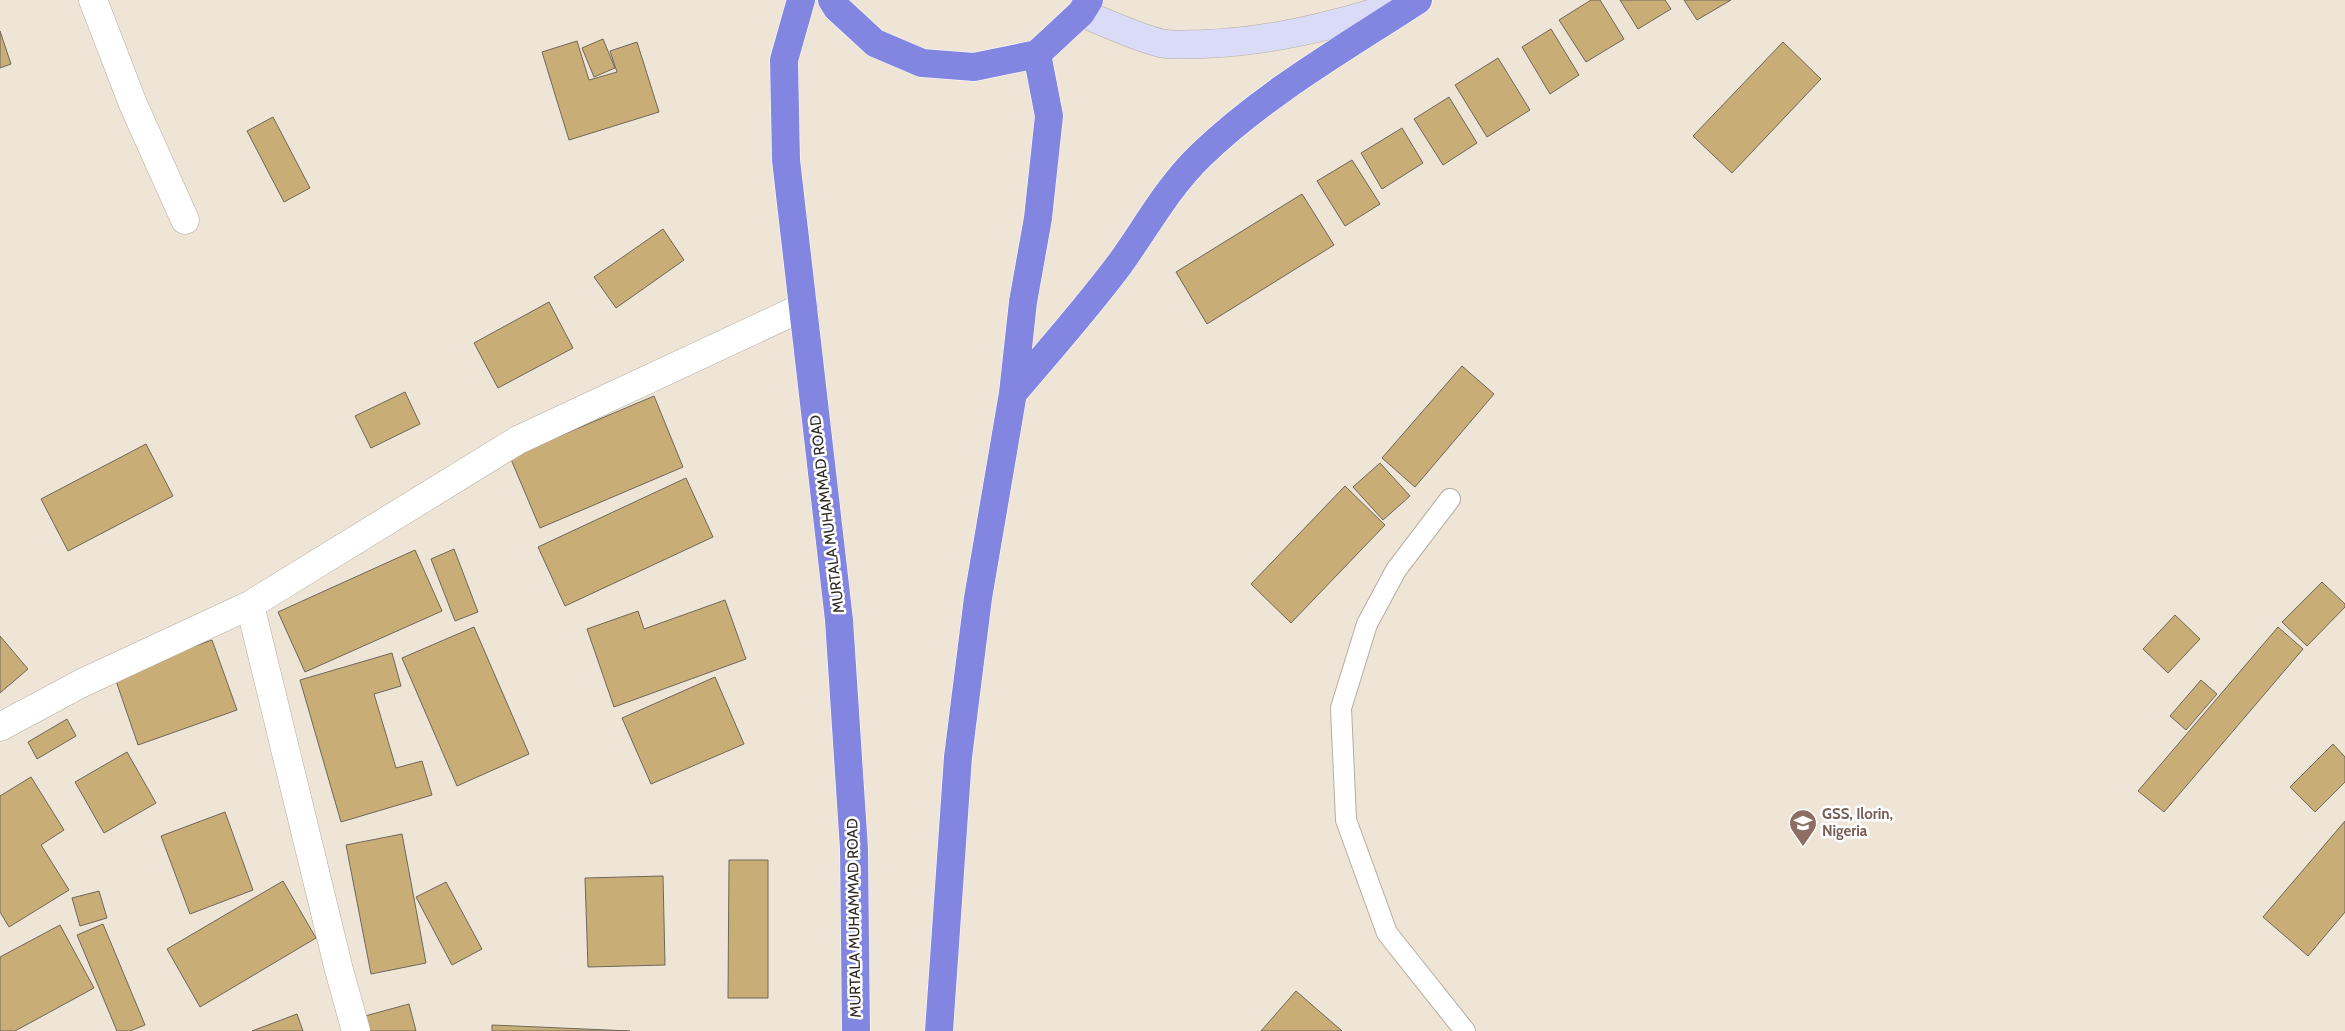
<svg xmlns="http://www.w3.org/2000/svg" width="2345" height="1031" font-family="Cabin,sans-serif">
  <rect width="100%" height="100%" fill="#eee5d6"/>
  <path fill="#c9ad77" stroke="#6f675a" d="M1591,0H1600L1624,39L1586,62L1559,20Z
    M1620,0H1665L1671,9L1638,29Z
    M1684,0H1731L1697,20Z
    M1551,29L1579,75L1550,94L1522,47Z
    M0,31L11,64L0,68Z
    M603,39L615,68L594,77L582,48Z
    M577,41L589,80L617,72L610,51L637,42L659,112L569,140L542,52Z
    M1783,42L1821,79L1732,173L1693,136Z
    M1498,58L1530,110L1487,137L1455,85Z
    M1449,97L1477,143L1443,165L1414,119Z
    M273,117L310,188L284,202L247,131Z
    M1402,128L1423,163L1382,189L1361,153Z
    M1352,160L1380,204L1345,226L1317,181Z
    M1302,194L1334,245L1207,324L1176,272Z
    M663,229L684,260L616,308L594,277Z
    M549,302L573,348L498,388L474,343Z
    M1462,366L1494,394L1415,487L1382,458Z
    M405,392L420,424L371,448L355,416Z
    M654,396L683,467L540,528L510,457Z
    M146,444L173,496L68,551L41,499Z
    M1380,463L1410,496L1383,520L1353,487Z
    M686,478L713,537L565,606L538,547Z
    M1345,486L1385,525L1291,623L1251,584Z
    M454,549L478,612L455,621L431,559Z
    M415,550L442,611L305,672L278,612Z
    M2322,582L2345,604V607L2307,646L2282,622Z
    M725,600L746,659L614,707L587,629L638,611L644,629Z
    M2175,615L2200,639L2168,673L2143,649Z
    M474,627L529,754L457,786L402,658Z
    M2278,627L2303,649L2164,812L2138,791Z
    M0,636L28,669L0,693Z
    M212,640L237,710L138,745L114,675Z
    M392,653L401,686L374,694L396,768L422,761L432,795L341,822L300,680Z
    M715,677L744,744L651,784L622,718Z
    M2201,680L2217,694L2186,730L2170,716Z
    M67,719L76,736L37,759L28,742Z
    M2333,744L2345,757V782L2315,812L2290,787Z
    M127,752L156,803L104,833L75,782Z
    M31,777L64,830L41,845L69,890L9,927L0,912V796Z
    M225,812L253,890L190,914L161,836Z
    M2345,821V912L2308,956L2263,917Z
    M402,834L426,963L371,974L346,845Z
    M729,860H768V998H728Z
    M663,876L665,965L588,967L585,878Z
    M283,881L316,938L200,1007L167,949Z
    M446,882L482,949L452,965L416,897Z
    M99,891L107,918L80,926L72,898Z
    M103,924L145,1025L130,1031H117L77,935Z
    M60,925L94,988L15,1031H0V957Z
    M1296,991L1342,1031H1261Z
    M409,1004L416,1031H369L365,1016Z
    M297,1014L303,1031H252Z
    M492,1025L630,1031H492Z"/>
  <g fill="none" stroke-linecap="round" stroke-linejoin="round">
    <g stroke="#b5ad9f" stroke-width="22">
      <path id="lane" d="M1450,499L1396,570L1367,624L1341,708L1346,820L1387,933L1465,1031"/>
    </g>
    <g stroke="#b5ad9f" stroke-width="29">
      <path id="street" d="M93,0L133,104L185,220
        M250,605L339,970L356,1031
        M0,727L82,683L250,605L518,440L803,307"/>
    </g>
    <g stroke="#b5ad9f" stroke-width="29">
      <path id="secondary" d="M1081,13C1107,23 1133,36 1160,43C1173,46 1189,44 1202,44C1271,42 1339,25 1404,3"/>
    </g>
    <g stroke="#fff" stroke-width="29">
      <path id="highway" d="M801,0L784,60L786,160L839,620L854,849L856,1031
        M832,0L837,8L875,43L922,63L974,67L1037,54L1081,13L1089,0
        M1013,393C1049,351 1086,309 1119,265C1146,228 1167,188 1200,156C1264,94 1343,49 1418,0
        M939,1031L958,757L978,598L1013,393L1023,302L1038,218L1049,116L1037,54"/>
    </g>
    <use href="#lane" stroke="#fff" stroke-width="20"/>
    <use href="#street" stroke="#fff" stroke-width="28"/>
    <use href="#secondary" stroke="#dadbf6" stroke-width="28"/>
    <use href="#highway" stroke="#8386e1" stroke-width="28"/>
  </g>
  <defs>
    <g id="school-pin" transform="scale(1.4375)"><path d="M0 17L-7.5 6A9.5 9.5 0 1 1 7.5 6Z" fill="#8d6e63" stroke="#fff"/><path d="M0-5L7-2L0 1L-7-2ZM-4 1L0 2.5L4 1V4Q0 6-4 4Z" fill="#fff"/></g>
  </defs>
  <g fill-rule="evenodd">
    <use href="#school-pin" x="1803" y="823"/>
  </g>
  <g text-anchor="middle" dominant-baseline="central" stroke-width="5" stroke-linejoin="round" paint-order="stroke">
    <g font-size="15" fill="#2e2b25" stroke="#fff">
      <text transform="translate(827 514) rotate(-97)">MURTALA MUHAMMAD ROAD</text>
      <text transform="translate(854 918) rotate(-91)">MURTALA MUHAMMAD ROAD</text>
    </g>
    <g font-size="15" font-weight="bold" fill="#785e54" stroke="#fff" text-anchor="start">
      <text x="1822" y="814">GSS, Ilorin,<tspan x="1822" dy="17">Nigeria</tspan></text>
    </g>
  </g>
</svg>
